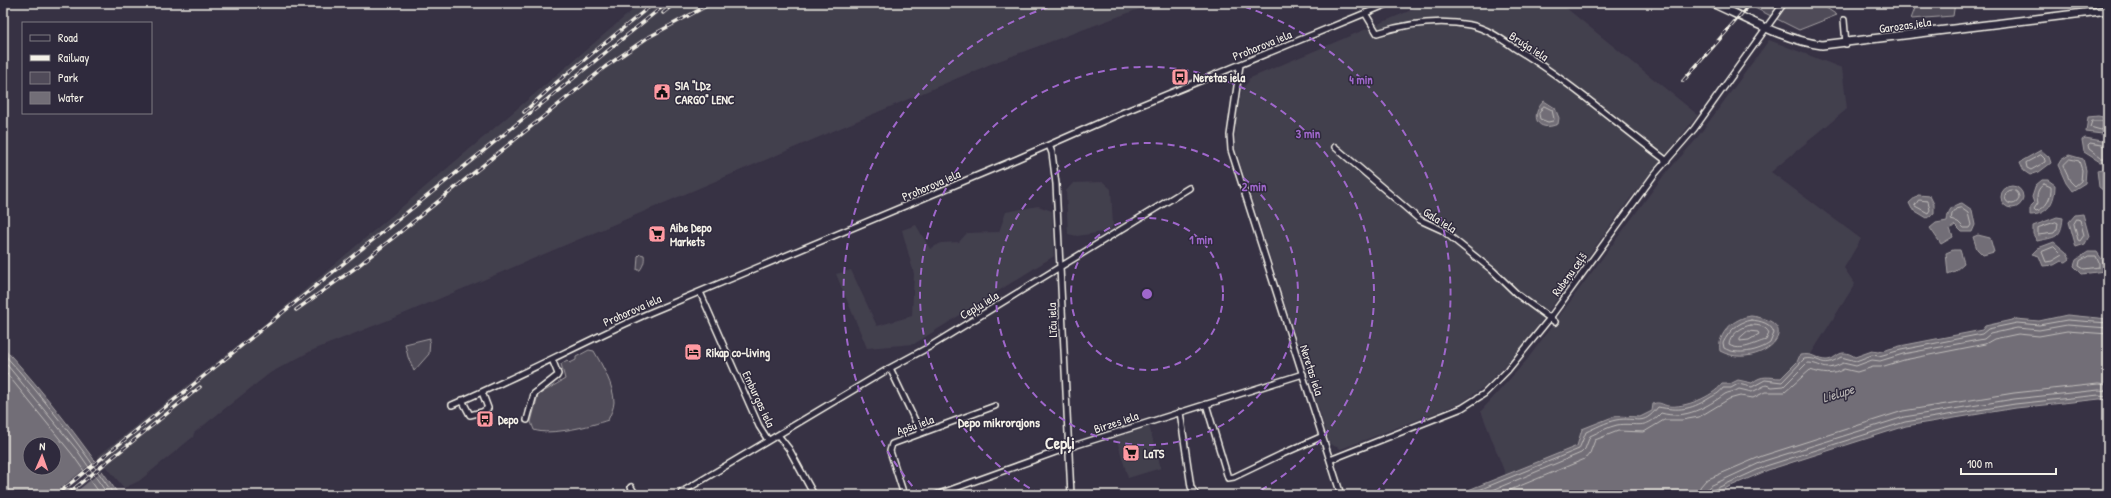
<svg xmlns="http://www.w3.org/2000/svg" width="2111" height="498" font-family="'Patrick Hand',sans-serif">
  <rect width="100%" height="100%" fill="#373244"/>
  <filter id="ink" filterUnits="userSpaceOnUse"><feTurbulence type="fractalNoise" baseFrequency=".025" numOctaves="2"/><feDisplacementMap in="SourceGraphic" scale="8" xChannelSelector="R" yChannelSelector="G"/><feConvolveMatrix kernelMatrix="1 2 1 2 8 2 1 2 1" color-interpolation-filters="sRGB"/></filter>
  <g filter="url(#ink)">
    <path fill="#433f4e" d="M641,3H1155L993,63L401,315L313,350L270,373L194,433L193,437L139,481L124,488L98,456L268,321Z
      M1428,3H1560L1698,115L1629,200L1518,353L1485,386L1461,403L1341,449L1330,444L1235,147L1236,118L1242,89L1249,81L1248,79Z
      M1769,40L1842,68L1847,109L1771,172L1861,239L1844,268L1855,284L1811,354L1800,355L1797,362L1781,378L1752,384L1745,381L1730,384H1722L1717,390L1694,403L1668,406L1657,402L1653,404L1652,411L1640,417L1615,416L1577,446L1506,476L1481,411L1526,361L1664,175L1694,142Z
      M1103,182L1111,189L1113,225L1110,231L1077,236L1068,234L1066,191L1073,183Z
      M1038,206L1052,211L1054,256L914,344L867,348L836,274L851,270L877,326L912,316L914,274L902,230L916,225L930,249L941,243L959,242L967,233L999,232L1006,212Z
      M1149,426L1161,468L1128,478L1116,437Z"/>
    <path fill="#504b59" stroke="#a29ea0" d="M1759,3H1819L1837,15L1799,30L1755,8Z
      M1917,3H1955L1953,16L1911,19Z
      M640,254L644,255C645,261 643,266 640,270H637L638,256Z
      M430,338L429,354L414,371L408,357L405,344Z
      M589,350L594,351C602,365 614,386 614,402C614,408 610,415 608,420C591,426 550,436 534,430L531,422L538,395L565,379L561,364L567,360L570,363L576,360V357Z"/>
    <path fill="#726e77" stroke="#a6a2a4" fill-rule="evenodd" d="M1544,101L1555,108L1559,118L1558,124C1537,133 1529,116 1544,101Z
      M2098,116L2108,118V130L2102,134L2086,132L2088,117Z
      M2085,138L2108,142V162H2100L2084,152L2082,140Z
      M2041,150L2049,157L2051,163L2039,172L2030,175L2024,171L2020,162Z
      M2069,155L2083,159L2086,170L2085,183L2072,191L2066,183L2058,165L2061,160Z
      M2108,168V188L2104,191L2099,187L2097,170Z
      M2042,180H2048L2055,185C2055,202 2048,215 2030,215V207L2034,203L2032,197L2036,185Z
      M2001 197a11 11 0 1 1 22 0a11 11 0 1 1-22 0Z
      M1918,195L1930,196L1934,204V213L1927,218L1912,209L1909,203Z
      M1962,203L1972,210L1975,225L1972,232H1962L1955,225L1950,229L1953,237L1941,244L1930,228L1936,223L1947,221C1948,211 1951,205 1962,203Z
      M2083,214L2089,236L2085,244L2076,247L2069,222L2075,215Z
      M2057,217L2063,218C2061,239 2055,237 2037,241L2033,234V226Z
      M1978,235L1990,238L1994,252L1983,255L1977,249L1973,237Z
      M2054,242L2066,252L2070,259L2066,262L2061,261L2054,265L2043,266L2039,256L2032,254L2038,248Z
      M1953,250H1960L1964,263L1955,271L1948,274L1946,253Z
      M2088,252H2097L2103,261L2104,271L2082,274L2074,266L2076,260Z
      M2067,315L2108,319V400L2100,399L2016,408L1906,426L1768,470L1710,495H1456L1577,446L1582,429L1615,416L1640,417L1652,411L1653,404C1659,401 1663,405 1668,406C1685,408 1712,397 1722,384H1730L1738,380L1752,383C1762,374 1769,378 1781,378L1797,362L1800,355C1814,353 1814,358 1825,360C1837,361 1838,346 1855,357L1872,351L1878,352L1900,346L1982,330L1985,326L2016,319L2039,321Z
      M1751,316C1811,323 1759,372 1720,351C1717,333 1734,318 1751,316Z
      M3,347C46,394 83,443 119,495H3ZM30,444H54V468H30Z"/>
    <path fill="#373244" d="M97,459L104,469L72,495H52Z"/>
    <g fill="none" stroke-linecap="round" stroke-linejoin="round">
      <path stroke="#c0bdbb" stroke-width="1" d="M1544,106L1552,110L1554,119L1553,121L1548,122L1540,119L1539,114Z
        M2108,121H2092L2090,127L2101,130L2108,127
        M2108,146L2090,143L2088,145L2089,149L2101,158H2108
        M2041,155L2045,159V162L2031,170L2027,168L2026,163Z
        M2070,159L2079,161L2082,170L2081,181L2075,186L2070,181L2063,166Z
        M2044,184L2051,187C2052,197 2046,209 2036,211L2034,209L2038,203C2036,195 2037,189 2044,184Z
        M2005 197a7 7 0 1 1 14 0a7 7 0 1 1-14 0Z
        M1919,200L1928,201L1930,210L1928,213L1915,206Z
        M1961,208L1968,213L1971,225L1969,228H1964L1958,222L1951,220L1952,214L1956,209Z
        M2077,219L2080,220L2084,235L2080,241L2078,240L2074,224Z
        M2056,222L2058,223L2057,229L2054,233L2038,235V228Z
        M2054,247L2062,255L2052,261L2046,262L2042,252Z
        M2089,256H2096L2099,263V267L2084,269L2079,266L2080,261Z
        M1751,320C1761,321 1771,323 1774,333L1770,343C1759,351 1737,356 1724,348L1723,343C1729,331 1738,322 1751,320Z
        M1751,325C1758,325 1766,326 1769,333L1766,340C1755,343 1741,352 1729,345C1729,336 1742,326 1751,325Z
        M1748,331L1758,332L1759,334L1749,340L1740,341V338Z
        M3,353C44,398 80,445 114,495
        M3,360L77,450L108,495
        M3,369L72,454L101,495
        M1467,495L1579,449L1586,432C1595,428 1606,422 1616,420C1637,416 1642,428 1658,407C1679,411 1690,410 1708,399C1714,395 1719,394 1723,388H1731L1738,384L1752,387L1765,380L1782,382L1804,359C1822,356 1820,370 1841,357L1856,361L1872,355L1879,356L1901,350L1982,334L1988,329L2017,323L2039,325L2067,320L2108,323
        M1481,495L1581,453L1585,449L1590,436C1599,432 1608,427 1617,425C1637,422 1644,431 1661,413C1685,420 1707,407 1725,394C1728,392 1735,392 1739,389L1752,392L1766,385L1772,387L1784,386L1807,363C1824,363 1822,374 1843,363L1856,366L1872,360L1880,361L1903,354L1984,339L1990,334L2017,328L2039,330L2067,325L2108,328
        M1498,495L1585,459L1590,453L1595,440L1618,431L1644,432L1664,420H1682L1699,417L1729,399L1740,396L1753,398L1765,392H1785L1810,370C1823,374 1832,376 1844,369L1857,372L1873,367H1881L1904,360L1985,344L1994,339L2018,334L2039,336L2067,331L2108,334
        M1699,495L1700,487L1706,480L1762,456L1903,411L2014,393L2098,384L2108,385
        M1705,495L1706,490L1710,486L1764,461L1904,417L2014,399L2099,390L2108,391
        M1710,495L1713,490L1766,466L1905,422L2015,404L2099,395L2108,396"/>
      <g stroke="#f4f1e8" stroke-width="8">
        <path id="minor" d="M1365,13L1377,33C1406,24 1439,19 1470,25C1486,28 1500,38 1513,47C1568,80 1616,123 1667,161
          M1844,20L1846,44
          M1240,65L1230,135L1231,150L1341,495
          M1049,145L1052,153L1056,184L1071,495
          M1335,147L1420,220L1442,230L1492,270L1518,295L1555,322
          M700,292L759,426L768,440
          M890,368L921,433
          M462,400L470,415L482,412L488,408L482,392
          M1206,404L1228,478L1234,477L1280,455L1323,436
          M452,405C519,377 583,342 649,313L1017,159L1124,112L1390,3
          M1180,412L1191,487L1196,495
          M527,420L534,394L557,376L558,374L552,359
          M778,435L789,449L814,495
          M1330,460L1462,408L1484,394L1507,371L1550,318L1654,175L1694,129L1784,3
          M631,487L636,495
          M684,495L682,492L890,368L929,347L1189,188
          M904,495L890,451L892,444L995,406
          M936,495L1067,448L1303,374"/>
      </g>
      <g stroke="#f4f1e8" stroke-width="10">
        <path id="secondary" d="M1712,3C1748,19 1784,40 1822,45L2108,10"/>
      </g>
      <use href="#minor" stroke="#2f2a3d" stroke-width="5"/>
      <use href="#secondary" stroke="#2f2a3d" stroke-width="7"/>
      <g stroke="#f4f1e8" stroke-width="3.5">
        <path id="rail" d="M663,13L675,3
          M1683,81L1751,3
          M524,112L557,82L654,3
          M296,310L358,266L605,67L647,38L712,3
          M56,495L667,3
          M66,495L200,387"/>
      </g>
      <use href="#rail" stroke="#2f2a3d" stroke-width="2" stroke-dasharray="6" stroke-linecap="butt"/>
    </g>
  </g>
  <g fill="none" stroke="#9f67cb" stroke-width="2" stroke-dasharray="7 5">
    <circle cx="1147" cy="294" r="76"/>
    <circle cx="1147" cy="294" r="151"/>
    <path d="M1040 494A227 227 0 1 1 1254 494"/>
    <path d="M920 495A303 303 0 0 1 1061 3M1233 3A303 303 0 0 1 1374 495"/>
  </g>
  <defs>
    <g id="bus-square" transform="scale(0.9)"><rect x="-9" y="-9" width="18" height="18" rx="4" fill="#ff9aa2" stroke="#2f2a3d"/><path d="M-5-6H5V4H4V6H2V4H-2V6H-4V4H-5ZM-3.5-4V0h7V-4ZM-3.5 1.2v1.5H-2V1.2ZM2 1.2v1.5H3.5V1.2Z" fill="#111"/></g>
    <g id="civic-square" transform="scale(0.9)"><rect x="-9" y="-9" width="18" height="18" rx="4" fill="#ff9aa2" stroke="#2f2a3d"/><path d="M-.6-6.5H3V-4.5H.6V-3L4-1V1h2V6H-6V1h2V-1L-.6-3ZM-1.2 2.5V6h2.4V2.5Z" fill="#111"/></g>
    <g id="supermarket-square" transform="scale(0.9)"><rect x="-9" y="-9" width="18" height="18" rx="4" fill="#ff9aa2" stroke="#2f2a3d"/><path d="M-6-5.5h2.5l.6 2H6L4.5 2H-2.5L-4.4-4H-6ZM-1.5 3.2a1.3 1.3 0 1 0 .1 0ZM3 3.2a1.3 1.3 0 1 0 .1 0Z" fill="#111"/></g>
    <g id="hotel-square" transform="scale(0.9)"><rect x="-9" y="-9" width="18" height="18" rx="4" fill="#ff9aa2" stroke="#2f2a3d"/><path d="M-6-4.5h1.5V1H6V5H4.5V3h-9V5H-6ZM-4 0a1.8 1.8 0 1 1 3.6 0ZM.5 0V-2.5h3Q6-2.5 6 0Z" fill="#111"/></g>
  </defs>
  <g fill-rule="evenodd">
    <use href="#bus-square" x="1180" y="77"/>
    <use href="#civic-square" x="662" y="92"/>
    <use href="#supermarket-square" x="657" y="234"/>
    <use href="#hotel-square" x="693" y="352"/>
    <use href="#bus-square" x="485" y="419"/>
    <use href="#supermarket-square" x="1131" y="453"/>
  </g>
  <g text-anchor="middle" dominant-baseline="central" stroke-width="3" stroke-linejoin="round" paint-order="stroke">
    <g font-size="12" fill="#f4f1e8" stroke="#2f2a3d">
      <text transform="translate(1905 25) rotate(-8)">Garozas iela</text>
      <text transform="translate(1262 45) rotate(-22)">Prohorova iela</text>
      <text transform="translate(1529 46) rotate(33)">Bruģa iela</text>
      <text transform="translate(931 185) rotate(-23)">Prohorova iela</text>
      <text transform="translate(1440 220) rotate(32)">Gala iela</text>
      <text transform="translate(1569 274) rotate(-54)">Rubeņu ceļš</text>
      <text transform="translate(979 305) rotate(-31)">Cepļu iela</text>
      <text transform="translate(632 310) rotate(-24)">Prohorova iela</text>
      <text transform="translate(1052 320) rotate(-92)">Līču iela</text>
      <text transform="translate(1312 370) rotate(72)">Neretas iela</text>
      <text transform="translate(759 399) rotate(65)">Emburgas iela</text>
      <text transform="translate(1116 422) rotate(-18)">Birzes iela</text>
      <text transform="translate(915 425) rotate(-20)">Apšu iela</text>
    </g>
    <g font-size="12" font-weight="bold" fill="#f4f1e8" stroke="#2f2a3d" text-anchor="start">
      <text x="1193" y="77">Neretas iela</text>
      <text x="675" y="85">SIA "LDz<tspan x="675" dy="14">CARGO" LENC</tspan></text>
      <text x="670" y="227">Aibe Depo<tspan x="670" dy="14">Markets</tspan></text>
      <text x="706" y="352">Rikap co-living</text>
      <text x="498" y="419">Depo</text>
      <text x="1144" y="453">LaTS</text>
    </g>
    <g font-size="13" font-style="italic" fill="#bab6b5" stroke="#2f2a3d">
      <text transform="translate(1838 393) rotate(-17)">Lielupe</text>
    </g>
    <g font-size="13" font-weight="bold" fill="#f4f1e8" stroke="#2f2a3d">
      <text x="999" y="422">Depo mikrorajons</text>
    </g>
    <g font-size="16" font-weight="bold" fill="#f4f1e8" stroke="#2f2a3d">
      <text x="1060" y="443">Cepļi</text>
    </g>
  </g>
  <circle cx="1147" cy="294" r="6" fill="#9f67cb" stroke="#2f2a3d" stroke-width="2"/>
  <g font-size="12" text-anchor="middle" font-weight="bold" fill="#9f67cb" stroke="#2f2a3d" stroke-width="3" stroke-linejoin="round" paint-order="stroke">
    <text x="1361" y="84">4 min</text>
    <text x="1308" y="138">3 min</text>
    <text x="1254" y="191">2 min</text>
    <text x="1201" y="244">1 min</text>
  </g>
  <rect width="2111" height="498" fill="none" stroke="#2f2a3d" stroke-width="16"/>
  <rect x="8" y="8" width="2095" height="482" fill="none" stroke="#f4f1e8" stroke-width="1.5" filter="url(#ink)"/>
  <rect x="22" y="22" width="130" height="92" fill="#2f2a3d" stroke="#7e7a81"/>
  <rect x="30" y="35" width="20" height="6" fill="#2f2a3d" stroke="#7e7a81"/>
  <text x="58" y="42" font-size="12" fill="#f4f1e8">Road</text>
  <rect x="30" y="55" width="20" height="6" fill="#f4f1e8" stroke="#7e7a81"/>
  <text x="58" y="62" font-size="12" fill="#f4f1e8">Railway</text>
  <rect x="30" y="72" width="20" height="12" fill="#504b59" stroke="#7e7a81"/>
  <text x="58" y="82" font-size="12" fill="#f4f1e8">Park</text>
  <rect x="30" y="92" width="20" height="12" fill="#726e77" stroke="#7e7a81"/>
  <text x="58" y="102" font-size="12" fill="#f4f1e8">Water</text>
  <g transform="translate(42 456) rotate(2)"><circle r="19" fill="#2f2a3d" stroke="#7e7a81"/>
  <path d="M0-3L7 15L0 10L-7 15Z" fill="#ff9aa2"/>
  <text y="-6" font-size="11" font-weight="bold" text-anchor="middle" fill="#f4f1e8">N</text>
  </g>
  <path d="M1961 468v6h95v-6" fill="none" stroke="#f4f1e8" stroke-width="2"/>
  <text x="1967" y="468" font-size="12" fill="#f4f1e8" stroke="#2f2a3d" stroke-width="3" paint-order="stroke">100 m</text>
</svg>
